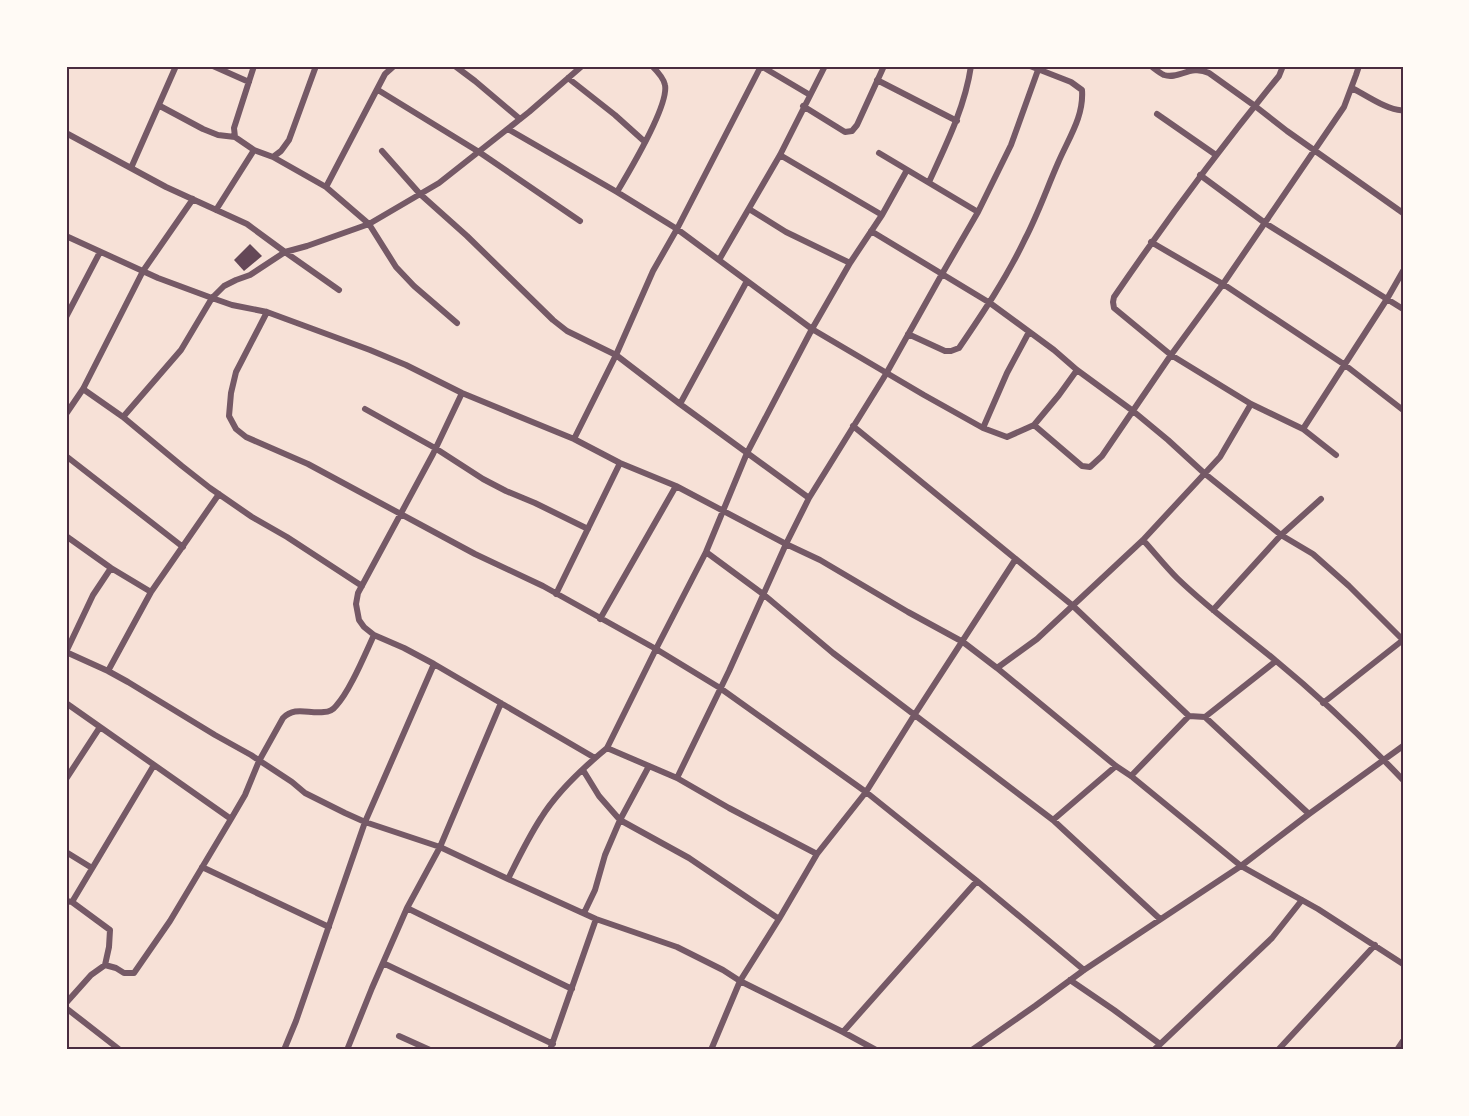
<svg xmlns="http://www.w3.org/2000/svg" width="1469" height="1116" font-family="'Nunito Sans',sans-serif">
  <rect width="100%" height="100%" fill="#f7e1d7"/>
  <path fill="#644757" d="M250,244L262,256L244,271L234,260Z"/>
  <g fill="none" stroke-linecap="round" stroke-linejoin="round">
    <path stroke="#755966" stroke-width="6" d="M213,66L249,82
      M254,66L234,128L235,137L254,150
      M455,66L475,81L520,119
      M761,66L810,95
      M1151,66C1155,69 1160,73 1164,75C1179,80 1190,64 1209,73L1255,106L1287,131L1403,213
      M1283,66L1279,76C1221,147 1166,221 1114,297L1113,302L1114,308L1171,355L1251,404L1303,429L1336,455
      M568,78L615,115L645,142
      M877,80L957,121
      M1352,88C1364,94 1390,112 1403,110
      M378,90L479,152L580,221
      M160,106L203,129L218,135L235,137
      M803,106L845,132L852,131L857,125L884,66
      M1157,114L1216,155
      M508,129L617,192L677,229L812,329L924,395L983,428L1007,437L1034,425L1059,395L1077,370
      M66,133L166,187L247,224L285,252L307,246L369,224L439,183L529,112L582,66
      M382,151L420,194L467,236L553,320L567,331L616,355L680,404L809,498
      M879,153L978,212
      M780,155L882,215
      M273,157L326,187L369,224L396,267L414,286L457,323
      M131,168L176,66
      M1200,175L1265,223L1403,309
      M929,182C946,145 965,107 971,66
      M326,187L385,74L394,66
      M617,192C629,172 669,105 665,85C664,79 657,71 652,66
      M749,209L786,232L850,263
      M216,210L254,150L273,157L281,151L289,140L316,66
      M871,231L990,303L1054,350L1077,370L1133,411L1168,440L1204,473L1281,535L1313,554L1349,586L1403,640
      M66,236L158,278L212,298L232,305L267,312L370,350L406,365L462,393L574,439L620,463L676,486L786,544L820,560L908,612L963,642L997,668L1116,766L1131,776L1241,866L1318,909L1403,964
      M1151,242L1223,284L1345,365L1403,410
      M719,260L780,155L825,66
      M267,312L236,372L231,393L229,416L236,429L246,437L308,464L475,554L543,586L656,649L720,688L866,792L977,881L1084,970
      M66,317L100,252
      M908,334L945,351H951L959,348C983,313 1007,277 1025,239C1038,214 1047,188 1058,163C1068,139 1084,117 1082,90L1071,82L1030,66
      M83,389L123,417L182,466L210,488L252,517L287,537L362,586
      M462,393L433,454L358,593L356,604L359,620L364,627L374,635L404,648L434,664L595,758
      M680,404L747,281
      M365,409L435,448L483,479L506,491L535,503L588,529
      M66,414L83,389L143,271L193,199
      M123,417L181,350L212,298L224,286L236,280L250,275L285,252L339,290
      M1034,425L1082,466L1090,467L1102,456L1171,355L1223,284L1344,107L1356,75L1359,66
      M853,426L1072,605L1189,716
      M983,428L1007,373L1029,332
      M1303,429L1387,299L1403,271
      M574,439L616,355L653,271L677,229L761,66
      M66,456L183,547
      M66,536L111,568L151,592L219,494
      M1143,540C1154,552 1165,566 1177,578C1208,608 1242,633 1275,660C1320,697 1363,738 1403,780
      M706,552L763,594L833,653L1053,820L1160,919
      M556,594L620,463
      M1213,610L1281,535L1321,499
      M600,619L676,486
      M66,652L108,671L128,682L215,735L251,755L292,782L305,793L345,813L365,822L440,847L508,879L596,919L677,947L723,970L740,981L843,1032L876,1050
      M66,652L93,595L111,568
      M997,668L1037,639L1143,540L1220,457L1251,404
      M108,671L151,592
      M66,703L231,819
      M1323,703L1403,640
      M1205,717L1309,814
      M607,748L677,778L729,808L817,854
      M583,770L599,796L620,820L689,858L779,919
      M1131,776L1189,716L1205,717L1276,661
      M677,778L729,671L786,544L809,498L886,374L942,274L978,212L1011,145L1038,70L1042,66
      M66,779L100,727
      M1053,820L1116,766
      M66,852L92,868
      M202,867L329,927
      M508,879C518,859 528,838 541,818C557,792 584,767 607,748L656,649L706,552L747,453L812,329L850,263L882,215L907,170
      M66,901L72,902L110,930L109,947L105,965
      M72,902L154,765
      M407,908L572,989
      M584,913L595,890L605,855L620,820L649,766
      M383,963L553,1044
      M1070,980L1114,1010L1160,1044
      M66,1003L91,975L105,965L116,968L124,973H134L170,921L231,819L245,795L259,761L283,718C295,706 308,714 324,712C328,712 333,710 336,706C350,691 365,654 374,635
      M66,1008L120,1050
      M843,1032L977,881
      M399,1036L430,1050
      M284,1050L296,1021L365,822L434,664
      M347,1050L372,988L407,908L440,847L501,703
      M550,1050L596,919
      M711,1050L740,981L779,919L817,854L866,792L915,714L1015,560
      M972,1050L1035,1006L1084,970L1241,866L1309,814L1403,746
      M1154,1050L1272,938L1302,900
      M1278,1050L1375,945
      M1397,1050L1403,1041"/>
  </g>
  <rect width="1469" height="1116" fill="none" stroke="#fffaf5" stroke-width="135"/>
  <rect x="68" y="68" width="1334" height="980" fill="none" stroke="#4a2c40" stroke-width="2"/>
</svg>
